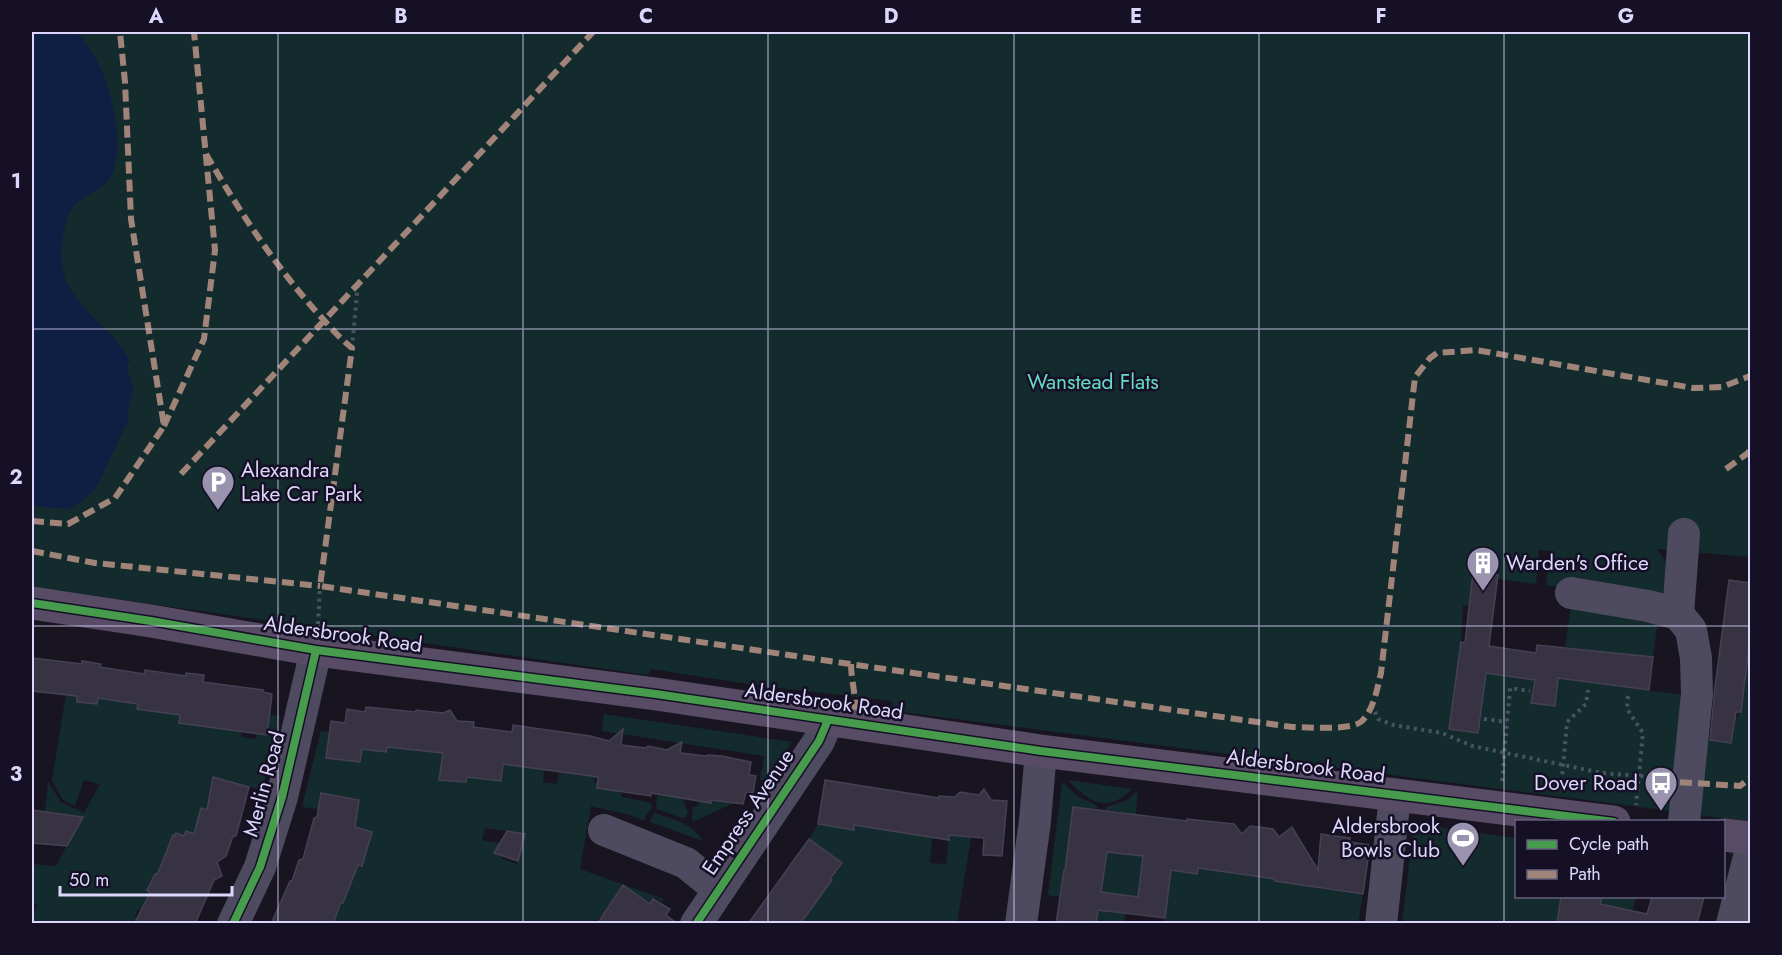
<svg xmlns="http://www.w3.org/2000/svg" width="1782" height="955" font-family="Jost,sans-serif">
  <rect width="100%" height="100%" fill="#181521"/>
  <path fill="#142b2d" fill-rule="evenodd" d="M32,32H1750V557L1657,549L1671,570L1667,602L1546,585L1550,551L1539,550L1536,584L1498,579V575L1473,572L1469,605L1463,606L1461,642L1449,729L1478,733L1486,673L1534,680L1531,703L1554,706L1558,678L1682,695L1671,811L894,711L892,701L761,686L651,669L648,675L32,587Z
    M1571,605L1658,617L1653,657L1565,647Z
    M1750,639V821L1698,815L1701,755L1709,739L1730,743L1734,721L1741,712Z
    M66,694L77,695V702L96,704L98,698L138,704V709L155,712L156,705L241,731V737L256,739L257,734L269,714L280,716L262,790L214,778L207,810L201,808L202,837L186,831L184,836L177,833L173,836L171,846L168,847L166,852L168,855L158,873L155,874L147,890L150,893L148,897L164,919L142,909L137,911L135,916L136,919L131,923L32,924V916L37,905L32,903V864L56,866L82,817L45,811L48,782L61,802L84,813L100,784L84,780L75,806L63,800L52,780Z
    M604,714L792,742L767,781L760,780L764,756L602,731Z
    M321,731L329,732L362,749L386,752L387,744L443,749L440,779L466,782L467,777L503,764L540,769L548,736L543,782L557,784L559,773L587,776L590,757L597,758L594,782L620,791L622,797L651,803L652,808L646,815L644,821L630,815L591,806L580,869L664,899L662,902L655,897L650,904L623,886L615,921L603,913L596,923H330L340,904L343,903L345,899L343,896C354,886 346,874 341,861L362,865L372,833L357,828L356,833L345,816L356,818L359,799L321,793L318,809L302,807ZM485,828L525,834L517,864L503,859L500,843L482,840Z
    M1068,780L1132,789C1107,814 1089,802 1068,780Z
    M1062,782L1079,797L1098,806L1097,809L1073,807L1068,847L1126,854L1130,813L1106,810V807L1127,800L1138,790L1135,823L1144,850L1142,868L1177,853L1175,871L1197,874L1199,856L1317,877L1316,888L1363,894L1358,924L1164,923L1167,900L1129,896L1124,923H1096L1104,876L1064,870L1060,897L1048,895Z
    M658,794L682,798L688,812L686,817L682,818L657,809L656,802Z
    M712,797L734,803L695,821L692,820L693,807L698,806L699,801L711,802Z
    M654,813C673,819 692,823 703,841L650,822Z
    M818,824L853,830L854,825L932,837L930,863L946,864L949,835L971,837L957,923L800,924L842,864L809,839Z
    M1414,824L1516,838V896L1636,897L1629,923L1402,924Z"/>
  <path fill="#0f1e43" d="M32,32H77C82,39 89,46 93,54C111,82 126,145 111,177C106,187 83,196 75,205C62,218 59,258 64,275C76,311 114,328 130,361L126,367L134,389L129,406L127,423L96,488L83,500L69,509L32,506Z"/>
  <path fill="#373343" stroke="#454054" stroke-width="1.5" fill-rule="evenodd" d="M1473,572L1498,575L1489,646L1536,653L1537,645L1653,657L1649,690L1558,678L1555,706L1531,703L1535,680L1486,673L1478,733L1449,729L1461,642L1465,643Z
    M1729,580L1750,583V639L1741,712H1736L1731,743L1710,740L1715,687Z
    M32,658L82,664V661L101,664L100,667L144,674L145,670L186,676V673L204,675L203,682L263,690V692L272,694L267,735L179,723L180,715L137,709L138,704L98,698L97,704L77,702V696L32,691Z
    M366,707L416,712V710L443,713L450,710L457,721L474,722L473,727L512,732L513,725L590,736L609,741L623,729L621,745L646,748L648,746L667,750L682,742L680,753L706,756L708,755L722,756L751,762L749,775L756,776L753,793L746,792L743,804L711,800V803L651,793V796L597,788L598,777L503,764L501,781L467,777L466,782L439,780L443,753L387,747L386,752L362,749L360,762L326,758L331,721L345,723L347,709L365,712Z
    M213,777L249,787L236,836H233L226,856L217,862L222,876L214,880L195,924H134L150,893L147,890L155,874L158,873L173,835L175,836L176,833L184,836L186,831L194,834L201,808L207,810Z
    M825,780L939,798V796L955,797L960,792L979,795L984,789L991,800L1007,801L1002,856L983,855L984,838L949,835V840L854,825V830L818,824Z
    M321,793L359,800L355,827L372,832L362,866L358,865L343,903L340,904L333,924H271L290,881H292L299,860L303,859L314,818L317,817Z
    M1073,807L1187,821V819L1234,824L1242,834L1250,826L1273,829L1279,837L1292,827L1318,870L1321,834L1350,838V842L1370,845L1363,894L1275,881V879L1198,868L1197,874L1171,870L1165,918L1098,910L1096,924H1056L1064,870H1065ZM1107,852L1143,856L1138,897L1101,892Z
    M32,810L83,817L67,846L32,843Z
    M507,831L525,834L518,861L494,853Z
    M809,839L842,863L830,879L832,880L800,924H748Z
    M623,885L650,904L653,899L670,909L666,915L678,924H597Z
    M1561,897H1602L1600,904L1647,914L1652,897H1704L1697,924H1557Z"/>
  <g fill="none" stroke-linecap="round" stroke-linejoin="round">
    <path stroke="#485362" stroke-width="4" stroke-dasharray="3 4.5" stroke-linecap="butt" d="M352,348L358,283
      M318,624L320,586
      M1628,696L1627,709L1643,733L1636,805
      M1372,705L1378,719L1393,725L1442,733L1472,746L1602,773L1653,777L1662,782
      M1484,719L1507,722
      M1502,781L1510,688L1530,691
      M1561,789L1567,722L1586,704L1588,690"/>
    <path stroke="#4e4b61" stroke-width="32" d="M1571,593L1648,606L1678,614L1691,630L1696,658L1697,694L1684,822
      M1678,614L1684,534
      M604,830L686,863L718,889
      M233,924L260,867L282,797L316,650
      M696,924L819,741L828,720
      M1021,924L1035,821L1041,751
      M1381,924L1395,796
      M1732,924L1750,853"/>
    <path stroke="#574b66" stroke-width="33" d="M32,603L151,621L316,650L656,694L1041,751L1614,822
      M1724,835L1750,838"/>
    <path stroke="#a18479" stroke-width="6" stroke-dasharray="12 6" stroke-linecap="butt" d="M206,154C238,209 272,261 313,308C326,322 337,336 352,348L320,586L843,663L1292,727C1307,727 1352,731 1362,721C1374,709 1377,689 1381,673L1415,377L1430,358L1437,353L1476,350L1693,388L1722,387L1750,376
      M164,426L204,339L215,250L194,32
      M1726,469L1748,453L1750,449
      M181,474L593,32
      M32,521L68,524L115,498L164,426L131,219L125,82L120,32
      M32,551L95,563L320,586
      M851,664C851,680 856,694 855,710
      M1662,781L1740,786L1750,778"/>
    <g stroke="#161026" stroke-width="11">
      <path id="cycleway" d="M32,603L151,621L316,650L656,694L1041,751L1614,822
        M233,924L260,867L282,797L316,650
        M696,924L819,741L828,720"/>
    </g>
    <use href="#cycleway" stroke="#469c4c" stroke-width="8"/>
  </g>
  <path fill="none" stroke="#ded7fd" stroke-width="1.5" stroke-opacity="0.55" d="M278,32V924M523,32V924M768,32V924M1014,32V924M1259,32V924M1504,32V924M32,329H1750M32,626H1750"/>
  <defs>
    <g id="parking-pin" transform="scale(1.725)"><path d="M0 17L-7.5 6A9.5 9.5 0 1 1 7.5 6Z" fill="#9993b0" stroke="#161026"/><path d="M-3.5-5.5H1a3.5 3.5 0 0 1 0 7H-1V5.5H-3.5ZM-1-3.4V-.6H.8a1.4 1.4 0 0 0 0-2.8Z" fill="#fff"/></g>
    <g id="building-pin" transform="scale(1.725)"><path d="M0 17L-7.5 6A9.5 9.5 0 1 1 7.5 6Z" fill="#9993b0" stroke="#161026"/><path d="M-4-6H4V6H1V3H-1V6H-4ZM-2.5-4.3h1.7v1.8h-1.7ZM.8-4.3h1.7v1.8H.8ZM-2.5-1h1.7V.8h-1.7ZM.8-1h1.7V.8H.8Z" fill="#fff"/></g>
    <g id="bus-pin" transform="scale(1.725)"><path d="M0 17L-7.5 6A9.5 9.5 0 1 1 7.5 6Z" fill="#9993b0" stroke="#161026"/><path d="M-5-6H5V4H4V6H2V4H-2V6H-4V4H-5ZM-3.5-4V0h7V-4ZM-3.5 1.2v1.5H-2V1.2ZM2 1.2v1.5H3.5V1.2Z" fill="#fff"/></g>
    <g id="stadium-pin" transform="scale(1.725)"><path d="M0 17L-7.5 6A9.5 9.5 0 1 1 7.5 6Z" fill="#9993b0" stroke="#161026"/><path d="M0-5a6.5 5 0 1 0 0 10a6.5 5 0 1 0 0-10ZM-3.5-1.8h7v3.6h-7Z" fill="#fff"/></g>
  </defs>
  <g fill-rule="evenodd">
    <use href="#parking-pin" x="218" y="482"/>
    <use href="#building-pin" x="1483" y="563"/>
    <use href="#bus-pin" x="1661" y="783"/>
    <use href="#stadium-pin" x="1463" y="838"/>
  </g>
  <g text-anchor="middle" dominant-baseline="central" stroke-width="5" stroke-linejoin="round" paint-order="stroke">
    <g font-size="21" fill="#65dbc7" stroke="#161026">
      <text x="1093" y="382">Wanstead Flats</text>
    </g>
    <g font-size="21" fill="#ded7fd" stroke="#161026" text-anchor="start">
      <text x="241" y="470">Alexandra<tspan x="241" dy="24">Lake Car Park</tspan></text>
      <text x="1506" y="563">Warden's Office</text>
      <text x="1638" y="783" text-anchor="end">Dover Road</text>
      <text x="1440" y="826" text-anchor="end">Aldersbrook<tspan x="1440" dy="24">Bowls Club</tspan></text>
    </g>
    <g font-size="21" fill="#ded7fd" stroke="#161026">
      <text transform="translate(343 634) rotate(8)">Aldersbrook Road</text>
      <text transform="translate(824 701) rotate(8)">Aldersbrook Road</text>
      <text transform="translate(1306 766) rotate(7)">Aldersbrook Road</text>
      <text transform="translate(264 784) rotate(-75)">Merlin Road</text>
      <text transform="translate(748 812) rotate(-56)">Empress Avenue</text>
    </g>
  </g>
  <rect width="1782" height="955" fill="none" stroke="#161026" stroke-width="66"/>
  <rect x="1515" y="820" width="210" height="78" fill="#161026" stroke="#66607c" stroke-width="1.5"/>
  <rect x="1527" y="840" width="30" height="9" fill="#469c4c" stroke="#66607c" stroke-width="1.5"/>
  <text x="1569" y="850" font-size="18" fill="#ded7fd">Cycle path</text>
  <rect x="1527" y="870" width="30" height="9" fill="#a18479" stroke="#66607c" stroke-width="1.5"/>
  <text x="1569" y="880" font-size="18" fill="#ded7fd">Path</text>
  <path d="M60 886v9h172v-9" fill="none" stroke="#ded7fd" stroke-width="3"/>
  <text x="69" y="886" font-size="18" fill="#ded7fd" stroke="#161026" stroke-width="4.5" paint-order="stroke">50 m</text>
  <rect x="33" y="33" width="1716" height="889" fill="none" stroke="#ded7fd" stroke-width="2"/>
  <g font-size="20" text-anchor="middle" font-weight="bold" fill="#ded7fd">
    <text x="156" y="23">A</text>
    <text x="401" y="23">B</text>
    <text x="646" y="23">C</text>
    <text x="891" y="23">D</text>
    <text x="1136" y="23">E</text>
    <text x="1381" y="23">F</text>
    <text x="1626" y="23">G</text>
    <text x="16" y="188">1</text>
    <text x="16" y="484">2</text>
    <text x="16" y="781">3</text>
  </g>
</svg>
